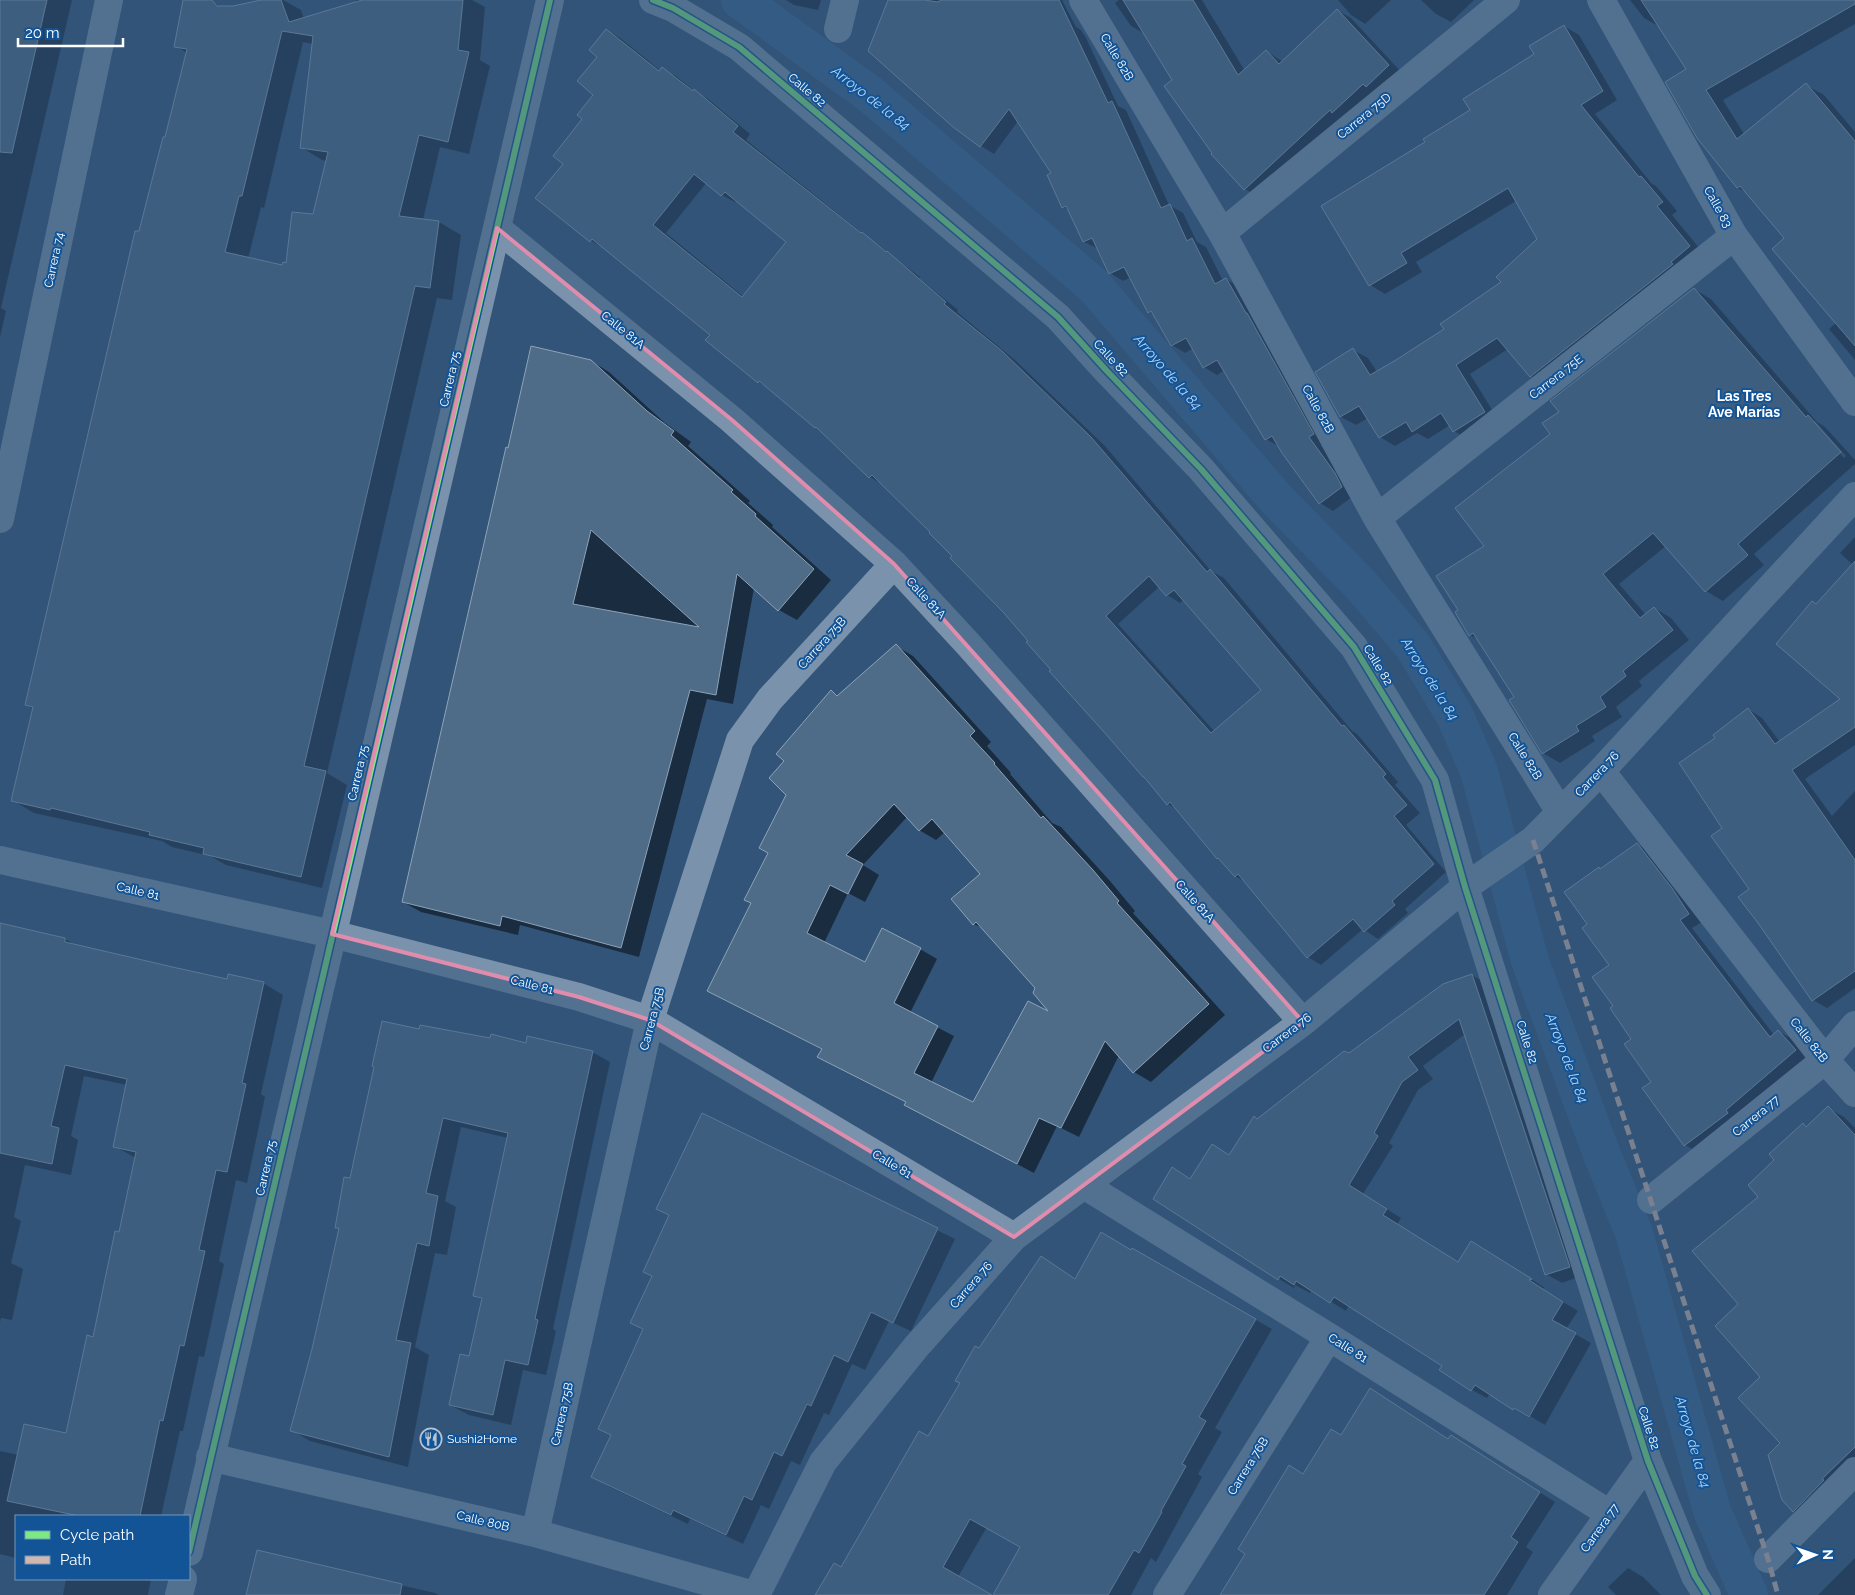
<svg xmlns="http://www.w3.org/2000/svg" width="1855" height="1595" font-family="Raleway,sans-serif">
  <rect width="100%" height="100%" fill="#315478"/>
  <path fill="#0007" fill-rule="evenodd" d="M0,0H72L1,308L6,311L0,337Z
    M185,0H207L222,7H233L267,0H283L301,10L304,19L356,3V0H472L485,7L480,60L490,66L469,154L440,147L423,220L439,222L461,235L452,300L437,298L327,773L347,785L322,888L226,865L210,856L172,847L162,841L34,813L12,800L33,709L27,705L140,233L166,139L187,53L176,46ZM303,42L313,44L301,147L322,160L327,161L314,216L287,264L283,267L248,259L261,207L264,208Z
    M786,0H821L818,10L794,5Z
    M887,0H1062L1076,27L1081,30L1086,38L1118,106L1126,110L1169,205L1183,213L1197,242L1206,247L1223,281L1226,279L1239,287L1326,442L1321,445L1348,482L1355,495L1333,511L1320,503L1280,447L1266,439L1225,370L1217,375L1204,367L1193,348L1185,353L1172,345L1156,316L1149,312L1131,277L1123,281L1110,273L1099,249L1084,242L1069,210L1063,207L1053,173L1018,121L994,154L981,146L884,15Z
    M1119,0H1202L1245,71L1266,51L1283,62L1337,10L1351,18L1403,74L1259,197L1245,189L1145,34L1131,26L1115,3Z
    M1338,0H1391L1365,24L1351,15Z
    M1421,0H1474L1451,22L1436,14Z
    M1630,0H1855V24L1723,100L1744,134L1806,85L1824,95L1855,132V360L1829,329L1837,322L1786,239L1747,193L1738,188L1687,69L1660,27L1644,18Z
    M1564,26L1579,35L1617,100L1595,114L1652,184L1656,186L1677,211L1672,215L1705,255L1546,385L1531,376L1508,349L1470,374L1499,421L1469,440L1454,431L1450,425L1428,439L1417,433L1395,446L1380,437L1368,418L1356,425L1341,417L1317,372L1353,350L1368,358L1377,372L1445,330L1503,282L1538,239L1516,201L1416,262L1422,272L1385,294L1370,285L1426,142L1471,111L1535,55Z
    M607,30L620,38L661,71L662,69L676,76L694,91L708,99L750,134L746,140L867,237L920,277L919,278L958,310L957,312L1015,360L1105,446L1211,571L1224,578L1352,731L1357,734L1398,782L1395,785L1420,813L1406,825L1446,872L1405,909L1408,913L1378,939L1363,929L1321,965L1308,957L1247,883L1235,876L1222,861L1218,858L1178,810L1168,804L1052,670L1030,641L932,532L883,485L870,477L823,431L815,427L769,388L758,382L711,335L604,248L591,241L564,163L595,95L599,57ZM707,182L722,195L735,202L737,200L787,241L744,297L666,233ZM1159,587L1167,595L1180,603L1184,600L1262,690L1215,732L1118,624Z
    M1694,289L1711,299L1817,422L1825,427L1855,460V464L1754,554L1764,565L1723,601L1706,591L1666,546L1619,584L1646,615L1654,608L1671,618L1689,640L1639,681L1642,686L1616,707L1622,717L1592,736L1595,741L1560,763L1543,753L1511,700L1515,697L1480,641L1470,635L1459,611L1486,547L1551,434L1560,412ZM1812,421H1815L1846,456L1844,458Z
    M591,361L609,372L665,423L691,442L688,446L750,501L748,503L773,525L772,527L831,580L797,620L779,610L754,588L733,704L707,699L639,957L520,925L518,935L421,912L403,902L509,449Z
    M1855,537V745L1805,779L1832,816L1855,791V988L1827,1008L1813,1000L1750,889L1724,828L1717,738L1748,709L1762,718L1780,742L1842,699L1816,605L1853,565L1840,553Z
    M896,646L913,656L991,742L987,746L1011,773L1010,774L1052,823L1061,827L1110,881L1135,911L1133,913L1225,1015L1151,1082L1134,1072L1119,1055L1079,1137L1057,1126L1034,1173L923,1114L907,1102L819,1057L823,1050L709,991L753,903L788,794L785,761L832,692L839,696ZM907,817L919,830L936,840L945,832L982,874L974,924L986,930L1037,988L1053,1014L973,1104L931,1083L954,1036L910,1013L937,959L920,949L866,964L824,943L848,893L865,902L879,875L863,865Z
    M1637,844L1650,852L1702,922L1692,928L1774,1035L1778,1031L1792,1039L1808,1058L1698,1152L1685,1145L1653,1082L1633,1039L1615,1006L1611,965L1589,924L1602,870Z
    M0,925L65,939L77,946L228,980L263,983L283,995L261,1094L265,1097L247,1183L236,1180L219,1261L224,1264L204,1357L199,1356L183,1431H180L161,1516H16V1558L0,1554V1451L19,1455L67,1435L120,1233L136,1158L114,1146L127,1085L84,1076L71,1136L78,1140L71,1175L25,1165L14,1217L21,1221L11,1263L23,1269L12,1320L1,1318L0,1322Z
    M1472,975L1487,984L1584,1275L1562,1283L1546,1274L1465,1034L1423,1066L1433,1079L1418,1090L1389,1143L1393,1146L1363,1194L1401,1218L1397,1225L1459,1263L1487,1251L1545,1288L1542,1289L1578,1311L1566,1329L1591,1343L1545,1425L1530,1416L1529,1418L1490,1394L1487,1398L1472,1390L1441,1370L1443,1365L1349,1305L1346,1311L1312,1290L1310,1293L1295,1285L1294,1288L1279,1279L1154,1199L1173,1169L1191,1180L1230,1156L1258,1120L1349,1055Z
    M420,1030L592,1052L610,1062L553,1329L556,1331L546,1375L523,1370L511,1425L469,1415L450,1405L470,1358L483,1300L474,1295L508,1138L461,1127L445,1201L456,1207L447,1255L435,1253L415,1347L429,1355L408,1467L310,1441L292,1430L314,1349L340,1229L336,1227L351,1180Z
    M1828,1108L1844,1117L1855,1128V1472L1810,1520L1793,1511L1782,1443L1740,1305L1760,1197L1776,1160L1803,1124L1808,1127Z
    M702,1114L955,1239L911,1331L889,1321L865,1370L852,1364L829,1415L824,1413L800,1465L791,1461L769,1509L761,1505L743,1544L690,1519L688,1524L610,1487L593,1477L612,1435L644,1329L653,1276Z
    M1133,1250L1272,1329L1215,1428L1222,1432L1198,1474L1202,1477L1156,1562L1151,1558L1131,1595H994L1021,1547L987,1527L958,1577L990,1595H817L841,1569L929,1438L979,1350L1042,1258L1076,1279Z
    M1386,1399L1449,1440L1467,1446L1555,1502L1526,1547L1533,1552L1507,1595H1221L1304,1475L1341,1436Z
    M257,1552L435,1593L439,1595H247Z
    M1855,1558V1595H1818Z
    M1628,1568L1643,1577L1661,1595H1616L1608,1587Z
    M66,1579H151L148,1595H63Z"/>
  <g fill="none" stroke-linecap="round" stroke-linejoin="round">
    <path stroke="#366492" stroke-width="38" d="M740,0L871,95L1094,286L1277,500L1360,584L1413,646L1455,716L1479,771L1530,961L1601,1152L1634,1233L1712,1511L1749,1595"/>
  </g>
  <path fill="#4e6b87" stroke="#8ea3b8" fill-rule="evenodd" d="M0,0H47L12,153L0,152Z
    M183,0H212L217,6H233L261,0H281L289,22L362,0H463L458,50L469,52L448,142L419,135L399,216L439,221L430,288L415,286L304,766L326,771L301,877L203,854L204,848L149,835L150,832L51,808L50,810L11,801L33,707L25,705L135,231H139L163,137H165L187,49L174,47ZM282,31L313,36L300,148L328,152L313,214L292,212L286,263L283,262L282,265L225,252L239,196H242Z
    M888,0H925L937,2L942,0H1059L1108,103L1112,101L1161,208L1170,204L1187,241L1192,238L1215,284L1226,278L1246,313H1247L1314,434L1309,437L1335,473L1342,487L1319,504L1282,453L1272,436L1265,440L1217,360L1203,368L1186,338L1171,346L1151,311L1148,313L1124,267L1109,274L1092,238L1083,242L1066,206L1062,208L1047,175L1051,173L1009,109L980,147L953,127L868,51Z
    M1123,0H1193L1238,75L1266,50L1279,64L1337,9L1389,65L1366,87L1363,84L1332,113L1330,110L1244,190L1211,154L1212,153L1164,86L1172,80Z
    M1641,0H1855V4L1706,90L1737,139L1806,83L1855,141V346L1772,249L1784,238L1740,186L1737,188L1697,138L1665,82L1686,69Z
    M1564,25L1603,91L1581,105L1639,177L1641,176L1663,202L1657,206L1690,246L1671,262L1673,264L1530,377L1497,338L1456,365L1485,412L1453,432L1441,413L1412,432L1406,422L1379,438L1359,406L1340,417L1315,372L1353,348L1370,375L1396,360L1444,329L1440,324L1501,282L1496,277L1537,239L1508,188L1401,253L1407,263L1369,286L1321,206L1425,142L1423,139L1470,110L1463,99L1534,54L1529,46Z
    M606,29L659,71L662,67L693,91L694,89L738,126L733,132L861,233L862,232L886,252L887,251L946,302L944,304L1002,351L1091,437L1207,572L1210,569L1342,726L1344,725L1386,774L1383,777L1407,805L1394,816L1434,864L1392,901L1395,905L1364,932L1353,919L1307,958L1238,874L1235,877L1218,858L1217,859L1170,802L1167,805L1144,777H1143L1104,732L1049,671L1051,670L1026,642L1028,641L1003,612L950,558L952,556L929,533L930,532L872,475L869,478L816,427L815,428L759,381L758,383L705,340L710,335L592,239L590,242L535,198L563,164L553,156L582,119L577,115L593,95L577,81L597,57L589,50ZM694,174L721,196L725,192L786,242L742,297L653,225ZM1149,576L1166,596L1174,590L1261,690L1211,733L1106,616Z
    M1694,288L1806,417L1808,415L1841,452L1738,544L1748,555L1705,592L1653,533L1603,574L1640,618L1654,607L1673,630L1623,671L1626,676L1600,697L1606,707L1576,726L1579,731L1542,754L1509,700L1514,697L1473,633L1469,636L1455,612L1458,610L1436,576L1484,546L1455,508L1550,434L1542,423L1559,412L1550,401Z
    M531,346L591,360L647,411L674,431L671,435L733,490L731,492L756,514L755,516L814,569L778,611L737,574L716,695L690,690L621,948L502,916L500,926L402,902L506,447L508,448ZM591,530L699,627L573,604Z
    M1855,561V727L1792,770L1855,860V971L1812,1001L1758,923L1738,897L1749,889L1711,836L1722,828L1679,763L1715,738L1713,735L1748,708L1775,744L1840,699L1776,644L1812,601L1816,604Z
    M896,644L975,731L970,736L995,763L994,764L1041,818L1043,816L1093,870L1119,901L1117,903L1209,1004L1133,1073L1105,1041L1061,1128L1039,1118L1017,1164L904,1105L906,1102L817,1057L822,1049L707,991L751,903L744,900L768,853L759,848L786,795L769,778L784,761L776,754L831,690L837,696ZM894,804L919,831L932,819L980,874L951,899L973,925L976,922L1035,988L1033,993L1048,1011L1028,1001L973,1102L914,1073L938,1026L894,1003L921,948L882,928L865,962L807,933L830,885L848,894L863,864L846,855Z
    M1637,843L1672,888L1689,914L1680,920L1748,1009L1770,1037L1778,1030L1796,1050L1726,1110L1728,1113L1684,1146L1642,1088L1651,1082L1624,1044L1631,1039L1610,1008L1613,1006L1592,977L1609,965L1582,928L1587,924L1564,892L1599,867L1600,869Z
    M0,923L65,938V942L177,968L227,979L228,974L264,982L242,1083L246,1084L227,1172L216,1170L199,1250L205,1251L184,1346L180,1345L163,1421L160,1420L140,1516H79L7,1501L24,1424L66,1433L87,1335L93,1337L115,1231L119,1232L136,1152L113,1147L127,1079L65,1065L51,1126L59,1128L52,1164L0,1153Z
    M1472,974L1570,1267L1545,1275L1459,1019L1408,1057L1418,1070L1402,1082L1374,1133L1378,1136L1349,1185L1387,1209L1383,1215L1458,1262L1471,1241L1532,1279L1529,1280L1563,1302L1552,1320L1576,1333L1529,1417L1514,1408L1513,1410L1475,1385L1471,1391L1439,1370L1442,1366L1334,1297L1330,1303L1296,1281L1294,1285L1280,1276L1278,1280L1153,1199L1172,1167L1190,1179L1212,1144L1229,1155L1254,1116L1257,1119L1344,1051L1349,1053L1443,984Z
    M382,1021L419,1029L420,1025L490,1038L491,1034L526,1043L527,1036L593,1051L535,1319L538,1320L528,1365L505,1360L493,1415L449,1405L460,1354L469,1356L482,1298L473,1296L508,1133L443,1118L426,1193L438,1196L429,1246L417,1243L396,1340L411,1343L389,1457L290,1431L312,1349L328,1278L339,1228H335L344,1177L350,1178L374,1067L372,1066Z
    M1828,1106L1855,1135V1447L1822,1479L1824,1480L1793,1512L1782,1500L1768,1455L1780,1443L1738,1398L1760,1377L1715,1326L1738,1304L1692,1251L1758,1197L1748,1185L1774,1160L1769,1154L1803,1123L1806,1127Z
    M702,1113L938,1228L893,1323L871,1312L848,1362L834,1355L811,1406L807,1404L782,1456L774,1452L752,1500L744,1496L726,1535L673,1510L671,1515L591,1477L611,1435L598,1429L643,1329L630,1323L652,1276L643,1272L669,1215L656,1209Z
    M1101,1232L1131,1250L1132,1248L1256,1319L1199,1417L1206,1421L1182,1464L1186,1466L1161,1511L1162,1512L1139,1553L1134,1550L1108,1595H993L1020,1547L970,1519L943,1567L992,1595H815L834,1563L841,1567L919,1431L928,1436L960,1383L955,1381L975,1346L979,1348L1041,1256L1075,1279Z
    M1370,1388L1448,1439L1451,1435L1540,1492L1511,1537L1518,1542L1484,1595H1220L1245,1554L1238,1549L1289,1465L1303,1474L1331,1429L1341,1435Z
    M257,1550L402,1584L400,1595H246Z"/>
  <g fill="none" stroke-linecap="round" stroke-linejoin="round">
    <path stroke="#7a92ab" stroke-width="28" d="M653,0L673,8L739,47L1058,317L1106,370L1201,469L1354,647L1435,780L1465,887L1648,1461L1695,1576L1707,1595
      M1083,0L1222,233L1377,518L1560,812
      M1601,0L1734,236L1855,402
      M838,29L845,0
      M497,228L732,420L894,564L968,644L1303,1022
      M1222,233L1506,0
      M1377,518L1734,236
      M0,519L109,0
      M1601,771L1825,1060L1855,1093
      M0,860L332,934L579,997L650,1020L1014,1237
      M1084,1185L1329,1337L1610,1514
      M1651,1200L1825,1060L1855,1025
      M210,1457L535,1533L754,1595
      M535,1533L650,1020L740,740L770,699L894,564
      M189,1552L550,0
      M1768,1559L1855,1471
      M179,1595L183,1579
      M756,1595L823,1462L916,1347L1014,1237L1303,1022L1465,887L1533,840L1601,771L1855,496
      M1167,1595L1329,1337
      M1552,1595L1648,1461"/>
    <path stroke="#d1b7ad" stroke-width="5" stroke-dasharray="10 5" stroke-linecap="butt" d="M1533,840L1768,1559L1778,1595"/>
    <g stroke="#135496" stroke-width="9">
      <path id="cycleway" d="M653,0L673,8L739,47L1058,317L1106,370L1201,469L1354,647L1435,780L1465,887L1648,1461L1695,1576L1707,1595
        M189,1552L550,0"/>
    </g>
    <use href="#cycleway" stroke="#7ce984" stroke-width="6"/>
  </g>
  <path d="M0 0H1855V1595H0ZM497,228L732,420L894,564L1303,1022L1014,1237L650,1020L579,997L332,934Z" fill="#315478" fill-opacity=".55" fill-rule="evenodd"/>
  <path fill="none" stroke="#e08cad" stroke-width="4" stroke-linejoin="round" d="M497,228L732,420L894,564L1303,1022L1014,1237L650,1020L579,997L332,934Z"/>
  <defs>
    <g id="restaurant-ring" transform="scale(1.125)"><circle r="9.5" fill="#135496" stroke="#b7c3d0" stroke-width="1.5"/><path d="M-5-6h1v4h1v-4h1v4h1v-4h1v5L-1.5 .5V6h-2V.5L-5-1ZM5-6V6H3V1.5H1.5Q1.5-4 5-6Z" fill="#b7c3d0"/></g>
  </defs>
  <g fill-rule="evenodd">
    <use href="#restaurant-ring" x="431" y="1439"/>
  </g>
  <g text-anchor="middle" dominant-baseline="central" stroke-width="4" stroke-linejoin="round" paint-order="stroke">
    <g font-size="12" fill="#fff" stroke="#135496">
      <text transform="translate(1117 57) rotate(59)">Calle 82B</text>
      <text transform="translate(807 90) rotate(40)">Calle 82</text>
      <text transform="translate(1364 116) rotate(-39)">Carrera 75D</text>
      <text transform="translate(1718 207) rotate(61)">Calle 83</text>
      <text transform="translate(54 260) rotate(-78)">Carrera 74</text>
      <text transform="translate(623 330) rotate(39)">Calle 81A</text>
      <text transform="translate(1111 358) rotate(47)">Calle 82</text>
      <text transform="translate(1556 377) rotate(-38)">Carrera 75E</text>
      <text transform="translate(450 379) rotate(-77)">Carrera 75</text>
      <text transform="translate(1318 409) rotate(61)">Calle 82B</text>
      <text transform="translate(926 598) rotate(47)">Calle 81A</text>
      <text transform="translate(822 643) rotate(-48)">Carrera 75B</text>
      <text transform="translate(1378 665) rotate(59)">Calle 82</text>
      <text transform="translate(1525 756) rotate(58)">Calle 82B</text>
      <text transform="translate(358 773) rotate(-77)">Carrera 75</text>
      <text transform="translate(1597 774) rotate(-46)">Carrera 76</text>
      <text transform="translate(138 891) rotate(13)">Calle 81</text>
      <text transform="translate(1195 901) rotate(48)">Calle 81A</text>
      <text transform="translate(532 985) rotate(14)">Calle 81</text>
      <text transform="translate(652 1019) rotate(-75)">Carrera 75B</text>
      <text transform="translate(1287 1033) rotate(-37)">Carrera 76</text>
      <text transform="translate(1809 1040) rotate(52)">Calle 82B</text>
      <text transform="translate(1527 1042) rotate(72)">Calle 82</text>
      <text transform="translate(1756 1116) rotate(-39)">Carrera 77</text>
      <text transform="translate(892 1164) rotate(31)">Calle 81</text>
      <text transform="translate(266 1168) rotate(-77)">Carrera 75</text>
      <text transform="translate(971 1285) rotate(-49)">Carrera 76</text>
      <text transform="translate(1348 1348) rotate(32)">Calle 81</text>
      <text transform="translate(562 1414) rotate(-77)">Carrera 75B</text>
      <text transform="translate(1649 1428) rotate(72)">Calle 82</text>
      <text transform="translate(1248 1466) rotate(-58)">Carrera 76B</text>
      <text transform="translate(483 1521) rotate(13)">Calle 80B</text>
      <text transform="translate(1600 1528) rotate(-54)">Carrera 77</text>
    </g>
    <g font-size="12" fill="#fff" stroke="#135496" text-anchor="start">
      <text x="447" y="1439">Sushi2Home</text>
    </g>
    <g font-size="14" font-style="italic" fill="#afd6f9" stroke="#135496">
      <text transform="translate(871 98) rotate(38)">Arroyo de la 84</text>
      <text transform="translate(1168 372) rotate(49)">Arroyo de la 84</text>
      <text transform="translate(1430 679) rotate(58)">Arroyo de la 84</text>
      <text transform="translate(1567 1058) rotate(69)">Arroyo de la 84</text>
      <text transform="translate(1693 1442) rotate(74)">Arroyo de la 84</text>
    </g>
    <g font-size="14" font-weight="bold" fill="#fff" stroke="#135496">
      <text x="1744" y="396">Las Tres<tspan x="1744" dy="16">Ave Marías</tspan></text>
    </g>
  </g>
  <rect x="15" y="1515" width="175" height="65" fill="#135496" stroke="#7198c0"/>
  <rect x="25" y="1531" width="25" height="8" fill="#7ce984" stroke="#7198c0"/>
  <text x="60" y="1540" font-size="15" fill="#ffffff">Cycle path</text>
  <rect x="25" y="1556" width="25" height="8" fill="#d1b7ad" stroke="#7198c0"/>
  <text x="60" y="1565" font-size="15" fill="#ffffff">Path</text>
  <g transform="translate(1815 1555) rotate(88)" stroke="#135496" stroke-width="4" paint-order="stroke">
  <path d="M0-4L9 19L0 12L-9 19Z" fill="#ffffff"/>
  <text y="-8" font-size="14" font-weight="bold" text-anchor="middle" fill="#ffffff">N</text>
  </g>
  <path d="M18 38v8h105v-8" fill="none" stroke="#ffffff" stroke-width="2.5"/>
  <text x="25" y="38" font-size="15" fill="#ffffff" stroke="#135496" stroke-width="4" paint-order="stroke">20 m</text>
</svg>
